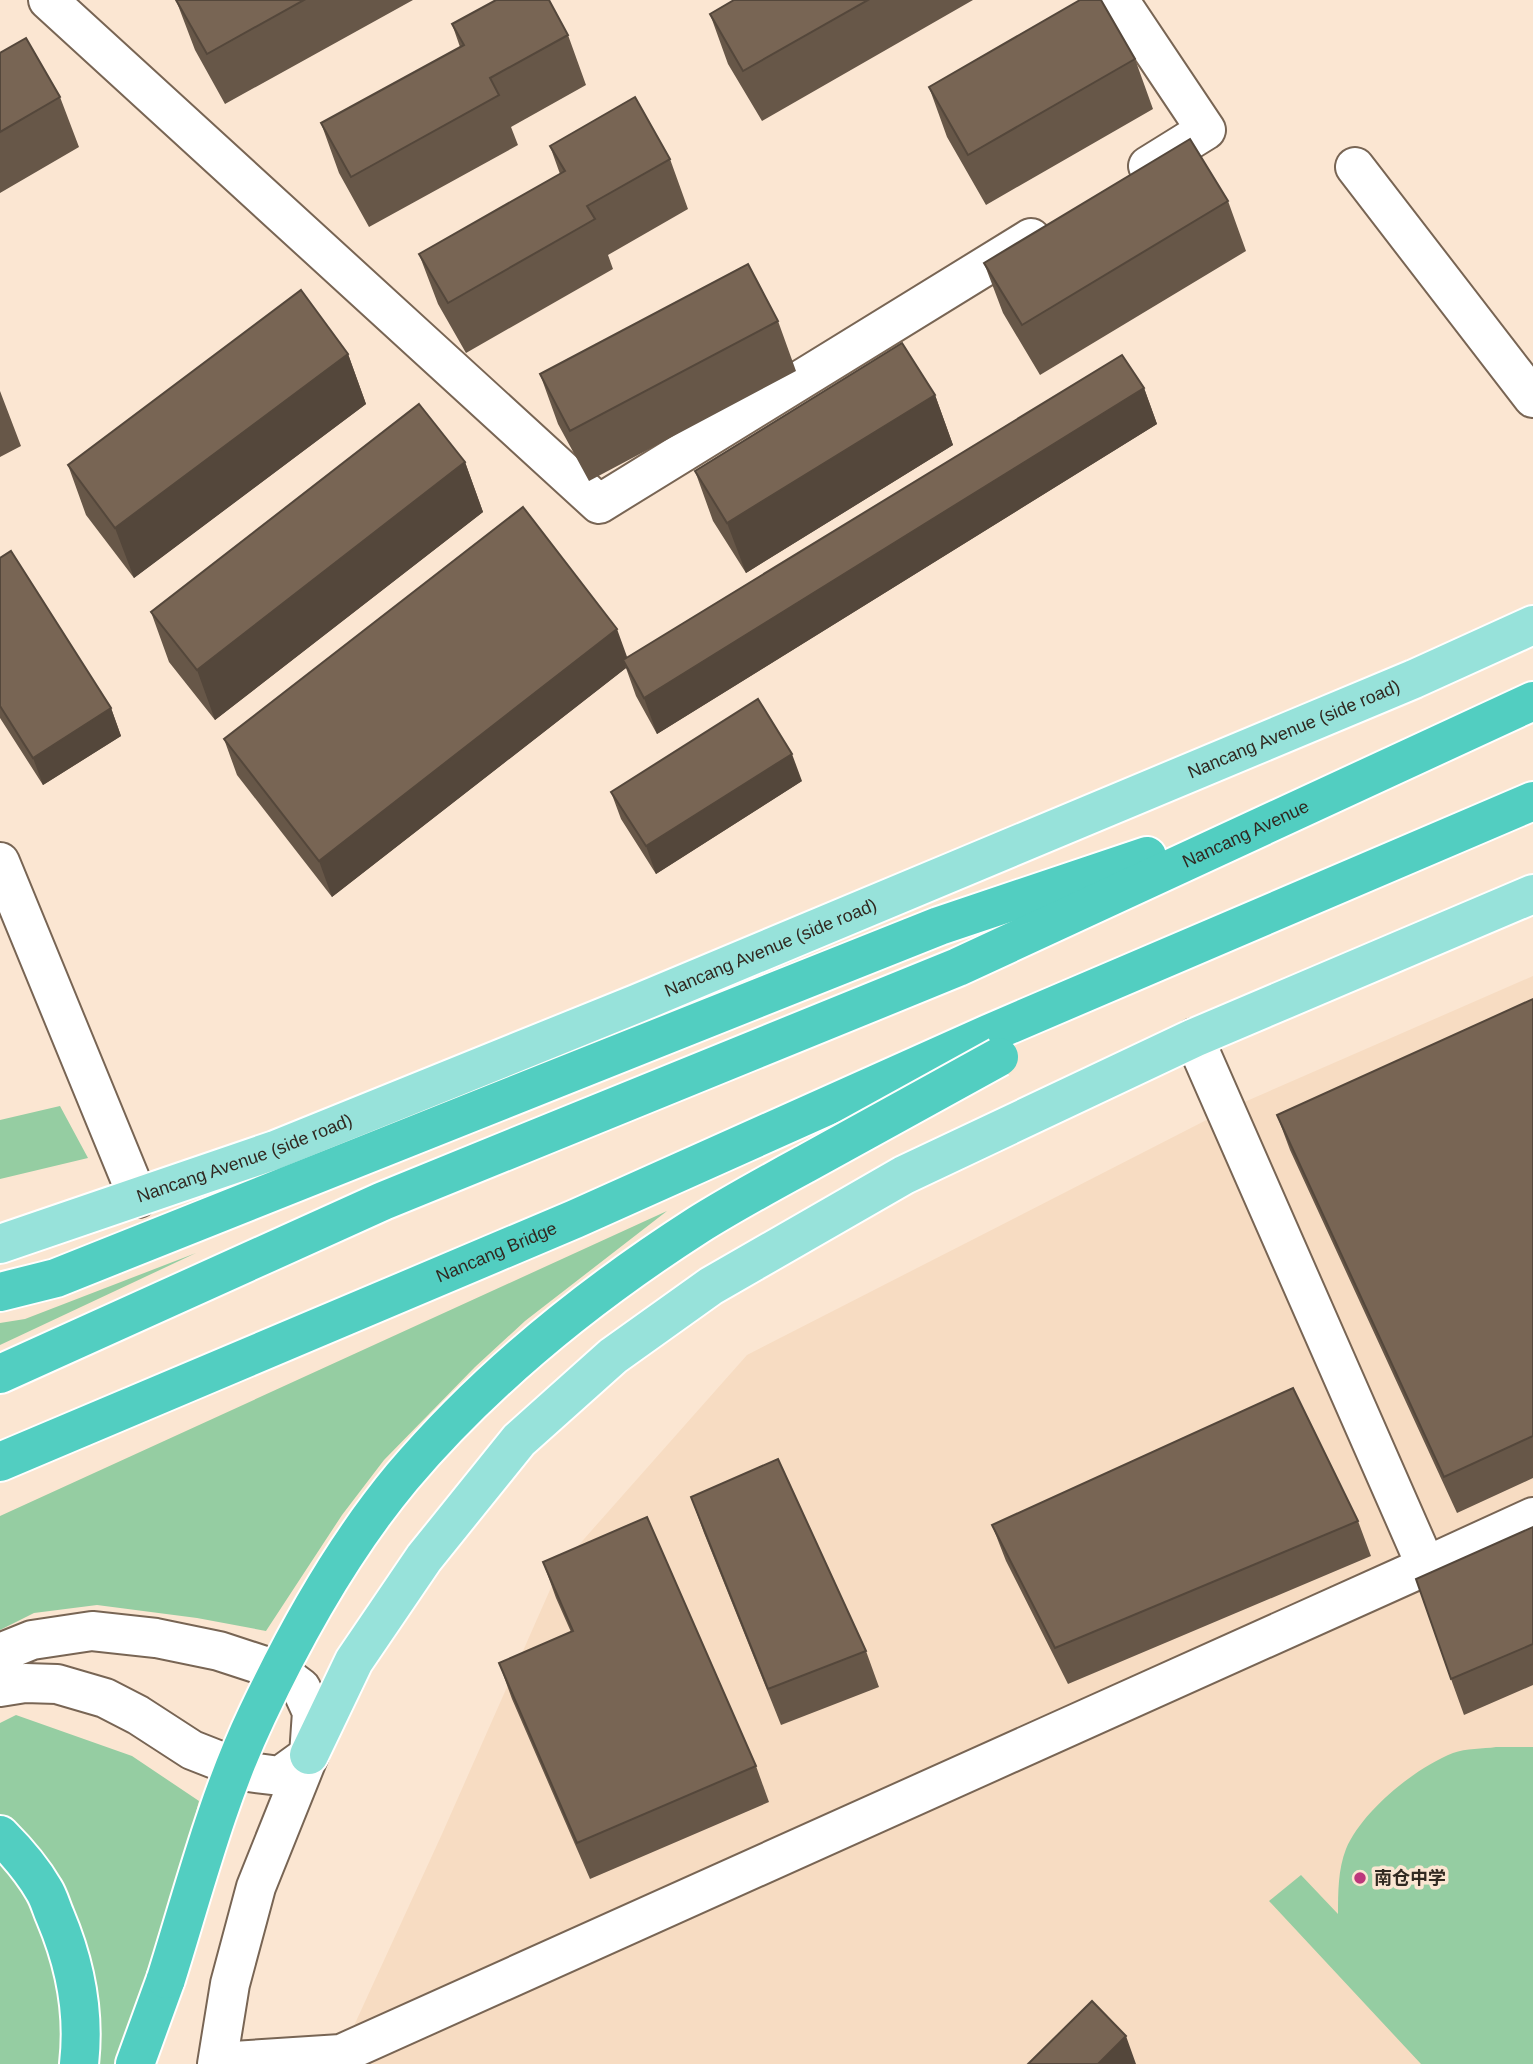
<svg xmlns="http://www.w3.org/2000/svg" width="1533" height="2064" font-family="Arial,'Noto Sans SC',sans-serif">
  <rect width="100%" height="100%" fill="#fbe6d2"/>
  <path fill="#f7dcc2" d="M1533,976V2064H347L341,2054L442,1834L561,1565L747,1355L1226,1110Z"/>
  <path fill="#95cda2" d="M60,1106L88,1158L0,1179V1120Z
    M667,1211L525,1321L475,1367L384,1460L342,1515L266,1631L197,1618L97,1605L34,1613L0,1630V1516Z
    M196,1253L0,1345V1323L25,1319Z
    M16,1715L132,1756L199,1801L154,1974L144,2064H0V1723Z
    M1496,1747H1533V2064H1421L1269,1901L1301,1875L1338,1914C1338,1893 1338,1869 1346,1849C1362,1811 1415,1768 1453,1753C1466,1748 1483,1749 1496,1747Z"/>
  <g fill="none" stroke-linecap="round" stroke-linejoin="round">
    <g stroke="#786554" stroke-width="42">
      <path id="minor" d="M48,0L599,504L1031,238
        M1119,0L1206,130L1148,166
        M1355,167L1533,398
        M0,862L138,1198
        M1426,1566L1533,1517
        M0,1653L32,1640L92,1631L156,1638L219,1651L277,1670L301,1688L312,1712L309,1755L256,1887L230,1984L217,2064
        M0,1687L25,1683L57,1684L105,1698L138,1715L192,1750L248,1772L280,1776L309,1755
        M218,2062L341,2054L1426,1566L1194,1038"/>
    </g>
    <g stroke="#fff" stroke-width="42">
      <g id="major">
        <path id="s1" d="M0,1244L275,1150L636,1004L1414,679L1533,625"/>
        <path d="M309,1755L354,1661L424,1558L519,1440L613,1356L711,1286L904,1175L1194,1038L1533,894"/>
      </g>
    </g>
    <g stroke="#fff" stroke-width="42">
      <g id="highway">
        <path d="M0,1292L56,1278L939,926L1147,856"/>
        <path id="s2" d="M0,1374L383,1201L958,967L1533,701"/>
        <path id="s3" d="M0,1462L575,1219L988,1034L1533,801"/>
        <path d="M0,1835C16,1851 33,1871 44,1890C49,1898 51,1907 55,1916C75,1963 85,2012 79,2064"/>
        <path d="M135,2064L166,1979"/>
      </g>
    </g>
    <use href="#minor" stroke="#fff" stroke-width="38"/>
    <use href="#major" stroke="#97e2da" stroke-width="38"/>
    <use href="#highway" stroke="#52cec1" stroke-width="38"/>
    <g stroke="#fff" stroke-width="42" stroke-linecap="butt">
      <path id="highway-bridge" d="M166,1979C194,1890 217,1799 257,1715C296,1632 343,1548 402,1477C486,1378 589,1295 698,1225C733,1203 770,1183 805,1164C870,1128 935,1092 999,1057"/>
    </g>
    <use href="#highway-bridge" stroke="#52cec1" stroke-width="38"/>
  </g>
  <path fill="#675748" d="M176,0H413L225,104L195,50Z
    M734,0H973L762,121L728,64L710,14Z
    M452,24L568,35L586,85L511,127L518,145L369,227L339,173L321,123L460,47Z
    M0,53L60,97L79,147L0,193Z
    M1135,59L1153,109L986,205L947,137L929,87Z
    M550,146L670,159L688,209L608,255L613,269L466,353L438,304L419,254L560,174Z
    M1228,201L1246,251L1040,375L1003,313L984,263Z
    M778,321L796,371L589,481L558,424L540,374Z
    M348,354L366,404L134,578L86,515L68,465Z
    M1144,388L1157,424L657,734L636,696L626,668L332,897L237,775L224,739L628,657Z
    M0,391L21,446L0,457Z
    M935,395L953,445L746,573L713,521L695,471Z
    M465,462L483,512L215,720L169,662L151,612Z
    M0,558L111,708L121,736L43,785L0,718Z
    M802,781L656,874L621,819L611,792Z
    M1533,999V1478L1457,1513L1290,1150L1277,1115Z
    M691,1497L866,1651L879,1687L781,1725L704,1533Z
    M1358,1521L1371,1556L1068,1684L1006,1561L992,1525Z
    M1533,1527V1685L1464,1715L1451,1679Z
    M543,1562L756,1766L769,1802L590,1879L512,1699L499,1663L571,1632L556,1598Z"/>
  <path fill="#54473b" d="M348,354L366,404L134,578L115,528Z
    M1144,388L1157,424L657,734L644,698Z
    M935,395L953,445L746,573L727,523Z
    M465,462L483,512L215,720L197,670Z
    M617,629L630,665L623,660L626,668L332,897L319,861Z
    M111,708L121,736L43,785L33,758Z
    M792,754L802,781L656,874L646,846Z
    M1126,2036L1136,2064H1098Z"/>
  <path fill="#786554" stroke="#54473b" stroke-width="2" d="M176,0H304L207,54Z
    M496,0H549L568,35L490,78L499,95L351,177L321,123L464,45L452,24Z
    M734,0H868L743,71L710,14Z
    M1080,0H1101L1135,59L968,155L929,87Z
    M26,38L60,97L0,132V53Z
    M635,97L670,159L587,206L595,219L448,303L419,254L565,171L550,146Z
    M1190,139L1228,201L1022,325L984,263Z
    M748,264L778,321L570,431L540,374Z
    M301,290L348,354L115,528L68,465Z
    M902,343L935,395L727,523L695,471Z
    M1122,355L1144,388L644,698L623,660Z
    M419,404L465,462L197,670L151,612Z
    M523,507L617,629L319,861L224,739Z
    M11,551L111,708L33,758L0,706V558Z
    M758,699L792,754L646,846L611,792Z
    M1533,999V1436L1444,1477L1277,1115Z
    M1293,1388L1358,1521L1055,1648L992,1525Z
    M778,1459L866,1651L768,1689L691,1497Z
    M647,1517L756,1766L577,1843L499,1663L573,1631L543,1562Z
    M1533,1527V1644L1451,1679L1416,1579Z
    M1092,2001L1126,2036L1098,2064H1028Z"/>
  <circle fill="#bc387c" stroke="#fbe6d2" stroke-width="2.5" cx="1360" cy="1878" r="7"/>
  <g text-anchor="middle" dominant-baseline="central" stroke-width="7" stroke-linejoin="round" paint-order="stroke">
    <g font-size="18" fill="#312921" stroke="#fbe6d2">
      <text stroke="none"><textPath href="#s1" startOffset="1393">Nancang Avenue (side road)</textPath></text>
      <text stroke="none"><textPath href="#s2" startOffset="1358">Nancang Avenue</textPath></text>
      <text stroke="none"><textPath href="#s1" startOffset="826">Nancang Avenue (side road)</textPath></text>
      <text stroke="none"><textPath href="#s1" startOffset="259">Nancang Avenue (side road)</textPath></text>
      <text stroke="none"><textPath href="#s3" startOffset="539">Nancang Bridge</textPath></text>
    </g>
    <g font-size="18" font-weight="bold" fill="#312921" stroke="#fbe6d2" text-anchor="start">
      <text x="1374" y="1878">南仓中学</text>
    </g>
  </g>
</svg>
